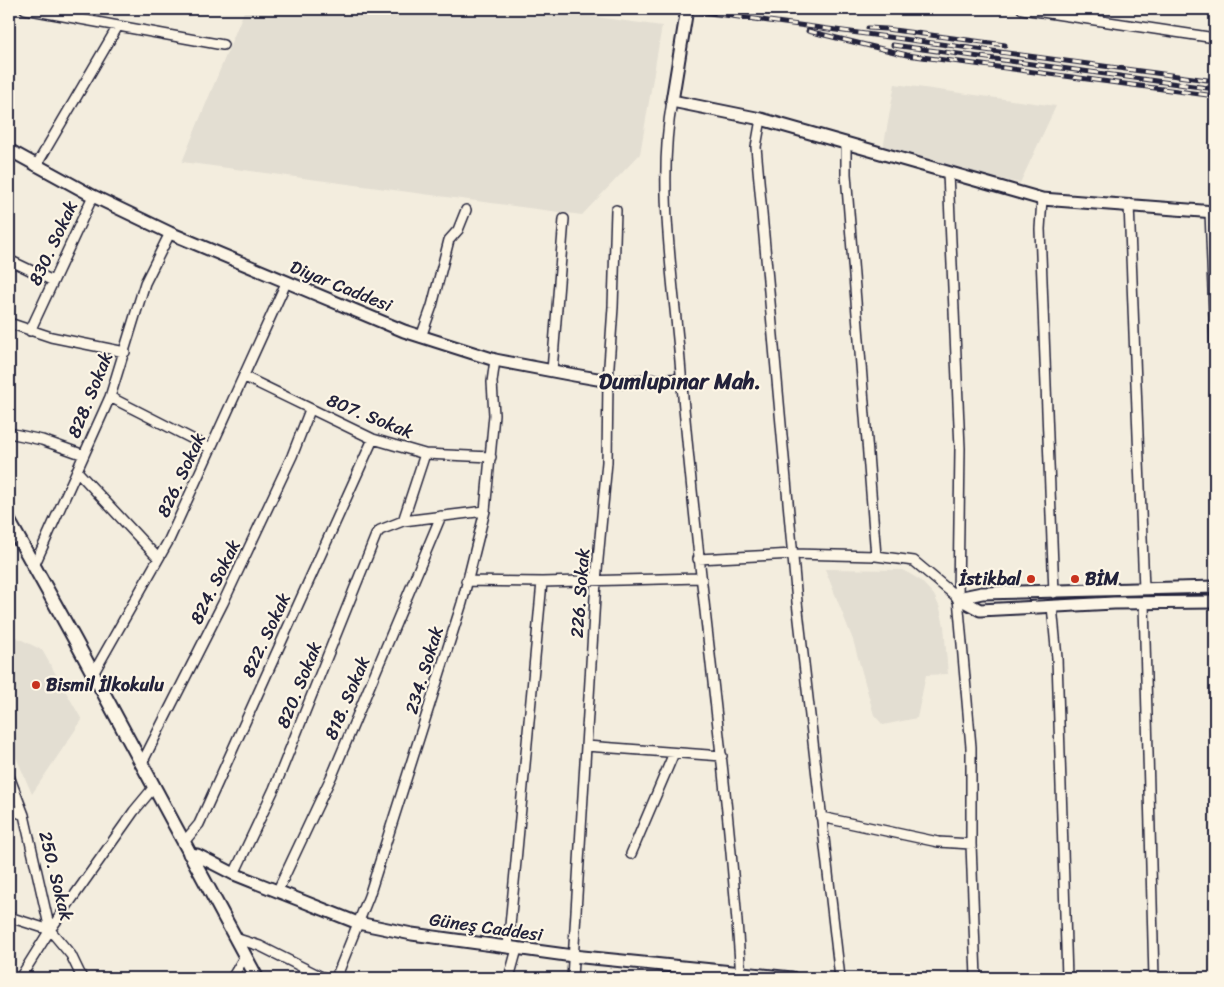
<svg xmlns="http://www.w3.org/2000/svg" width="1224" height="987" font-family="Sriracha,sans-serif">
  <rect width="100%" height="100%" fill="#f3edde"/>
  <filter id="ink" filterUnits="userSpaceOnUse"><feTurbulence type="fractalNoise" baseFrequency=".02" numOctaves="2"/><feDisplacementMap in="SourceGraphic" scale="10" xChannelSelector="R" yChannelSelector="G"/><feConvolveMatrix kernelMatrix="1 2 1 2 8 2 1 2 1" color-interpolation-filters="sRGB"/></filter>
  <g filter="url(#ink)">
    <path fill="#e3ded2" d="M245,9H538L662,26L640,154L582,215L182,162Z
      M895,84L1056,106L1020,183L966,172L883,149Z
      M825,569L903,570L920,580L934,595L940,608L944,626L948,674L926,675L917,718L883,725L874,715L853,640Z
      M14,636L42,650L82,720L32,794L9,741V642Z"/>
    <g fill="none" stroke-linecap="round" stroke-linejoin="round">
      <g stroke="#22223b" stroke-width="12">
        <path id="minor" d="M25,9L223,45
          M1022,9L1215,38
          M672,101C657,185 673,277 680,361C696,567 728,772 741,978
          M761,119L756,147L797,602L840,978
          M846,144V174L876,556
          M36,166L118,26
          M948,173L960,448L958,598L971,747V844L976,978
          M1042,199L1040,229L1054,593
          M1129,204L1144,589
          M1210,211L1215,342
          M9,260L53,281
          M9,323L51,337L125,352
          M30,331L93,196
          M421,337L432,306L449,240L458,230L466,210
          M552,371L564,219
          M245,377L373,439L425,454L491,457
          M110,397L210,448
          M9,433L42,440L84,455
          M77,471L158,558
          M403,521L485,511
          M698,559L793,554L876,556L914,561L958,598
          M34,566L110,397L145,283L170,233
          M466,581L542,582L700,578
          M1144,603L1154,978
          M1052,606L1057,658L1067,978
          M93,674L169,540L286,283
          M586,746L722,756
          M141,765L223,603L292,456L310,410
          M9,776L24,815L50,930L71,955L82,978
          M9,809L24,815
          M821,817L938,842L971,844
          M184,842L199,824L373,439
          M631,854L674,753
          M234,874L274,789L376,535L380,530L403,521L425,454
          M278,890L334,771L441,516
          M9,917L50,930
          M235,938L260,946L324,978
          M508,947L542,582
          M20,978L50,930L134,811L154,787
          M232,978L245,956
          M336,978L369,896L462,603L485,511L494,415L492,382L495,360
          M509,978L517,949
          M572,978L596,581L607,462L608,380L613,307L616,210"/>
      </g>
      <g stroke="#22223b" stroke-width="15">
        <path id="tertiary" d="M687,9L672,101L761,119L1042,199L1215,212
          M9,150L93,196L170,233L404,331L495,360L574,375L615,382L681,380
          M958,598L980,610L1114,603L1215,602
          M958,598L982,593L1215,587
          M189,854L197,855L234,874L358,923L412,934L573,956L792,978"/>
      </g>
      <g stroke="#22223b" stroke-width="16">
        <path id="secondary" d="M9,521L75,640L257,978"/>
      </g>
      <use href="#minor" stroke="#fcf5e5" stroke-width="9"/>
      <use href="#tertiary" stroke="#fcf5e5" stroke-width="11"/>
      <use href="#secondary" stroke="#fcf5e5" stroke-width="12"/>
      <g stroke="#22223b" stroke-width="5">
        <path id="rail" d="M680,9L1215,81
          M868,28L886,29L1005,45
          M808,31L907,55L1215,96
          M893,45L1215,89"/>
      </g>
      <use href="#rail" stroke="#fcf5e5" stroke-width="3" stroke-dasharray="9" stroke-linecap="butt"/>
    </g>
  </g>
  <g fill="#c8321e" stroke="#fcf5e5" stroke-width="2">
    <circle cx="1031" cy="579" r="5"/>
    <circle cx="1075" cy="579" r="5"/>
    <circle cx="36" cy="685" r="5"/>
  </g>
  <g text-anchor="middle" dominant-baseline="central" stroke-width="4.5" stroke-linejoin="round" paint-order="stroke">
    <g font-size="18" fill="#22223b" stroke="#fcf5e5">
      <text transform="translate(53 243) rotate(-65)">830. Sokak</text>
      <text transform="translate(341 286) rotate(22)">Diyar Caddesi</text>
      <text transform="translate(90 395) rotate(-68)">828. Sokak</text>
      <text transform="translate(370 416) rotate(22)">807. Sokak</text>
      <text transform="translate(181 475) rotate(-65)">826. Sokak</text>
      <text transform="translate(215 582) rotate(-64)">824. Sokak</text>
      <text transform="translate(580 593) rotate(-86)">226. Sokak</text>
      <text transform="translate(266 635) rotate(-65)">822. Sokak</text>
      <text transform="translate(424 670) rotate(-73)">234. Sokak</text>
      <text transform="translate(299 685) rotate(-68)">820. Sokak</text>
      <text transform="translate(347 698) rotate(-67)">818. Sokak</text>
      <text transform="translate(56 876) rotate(76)">250. Sokak</text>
      <text transform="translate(486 927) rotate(8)">Güneş Caddesi</text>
    </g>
    <g font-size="18" font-weight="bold" fill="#22223b" stroke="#fcf5e5" text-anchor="start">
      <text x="1021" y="579" text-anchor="end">İstikbal</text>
      <text x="1085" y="579">BİM</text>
      <text x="46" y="685">Bismil İlkokulu</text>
    </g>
    <g font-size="22" font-weight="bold" fill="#22223b" stroke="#fcf5e5">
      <text x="680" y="381">Dumlupınar Mah.</text>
    </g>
  </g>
  <rect width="1224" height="987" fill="none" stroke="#fcf5e5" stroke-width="30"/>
  <rect x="15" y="15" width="1194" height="957" fill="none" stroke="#22223b" stroke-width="2" filter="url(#ink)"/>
</svg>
